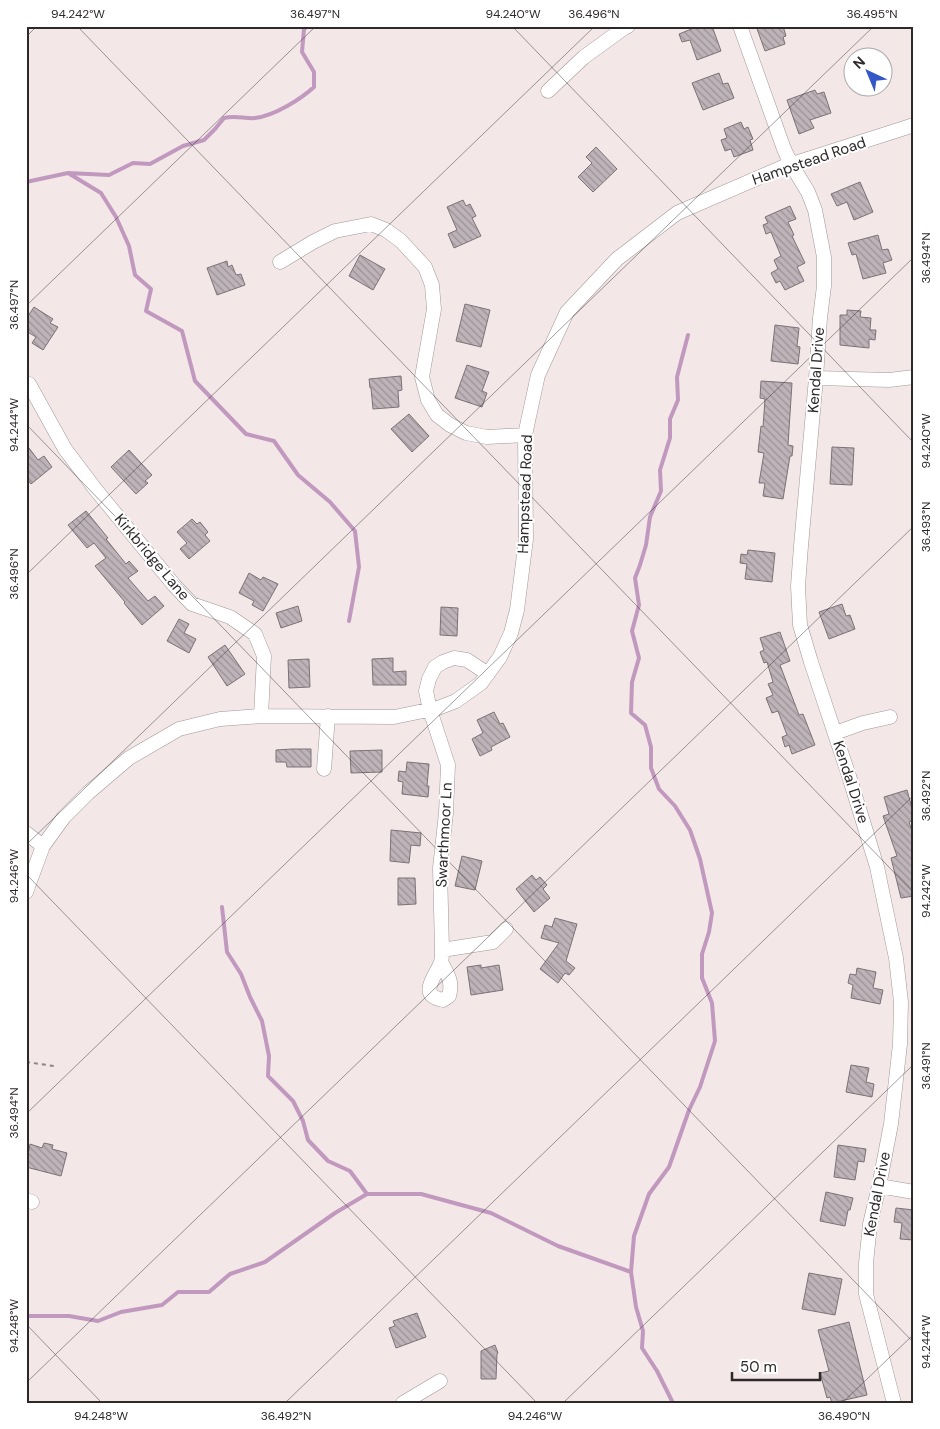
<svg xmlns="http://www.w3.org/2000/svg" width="940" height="1429" font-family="'DM Sans',sans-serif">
  <defs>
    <pattern id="building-back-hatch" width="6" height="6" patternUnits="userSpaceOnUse" patternTransform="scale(1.25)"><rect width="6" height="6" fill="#beb3b8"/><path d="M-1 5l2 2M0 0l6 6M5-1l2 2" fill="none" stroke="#9b9296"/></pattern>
  </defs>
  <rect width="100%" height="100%" fill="#f3e7e8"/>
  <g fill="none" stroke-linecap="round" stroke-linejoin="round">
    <path stroke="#c199be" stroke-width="4" d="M68,173L101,193L116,217L129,246L135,275L151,289L146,311L182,331L195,381L246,434L274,441L298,475L330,502L355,531L359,567L349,621
      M26,182L68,173L109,175L133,163L150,164L183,146L204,140L215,129L224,118C236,115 245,119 255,118C274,116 301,99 314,87V72L302,52L304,29L308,26
      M222,907L227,952L241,974L250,997L262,1021L269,1056L268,1076L293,1101L303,1121L308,1140L328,1161L350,1171L367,1194H421L491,1213L558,1246L631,1272
      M26,1316H69L98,1321L121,1312L162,1305L178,1292H209L230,1274L265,1262L335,1213L367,1194
      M673,1403L657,1371L642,1348L643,1331L636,1307L631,1272L634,1236L649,1194L669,1167L689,1110L700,1087L715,1041L712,1003L702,978V954L709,932L712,913L700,859L690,830L675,806L659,789L651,768V747L645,725L631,713L632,682L639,658L632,631L639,605L635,578L640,565L646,545L650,517L661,491L660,470L670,438V419L678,400L677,377L688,335"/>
  </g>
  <path fill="url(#building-back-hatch)" stroke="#7c7276" d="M699,26H712L721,51L697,60L690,40L682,42L679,34Z
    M756,26H783L786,36L783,37L785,44L765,51Z
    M719,73L723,84L728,83L734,98L703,110L692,83Z
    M815,90L817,94L824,92L831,113L810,120L814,128L799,134L787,100Z
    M741,122L744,129L748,127L753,139L750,140L753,150L734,157L731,149L725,151L721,140L727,138L724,129Z
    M596,147L617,169L593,192L578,177L592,163L586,157Z
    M860,182L873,212L854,220L847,202L837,206L831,194Z
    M463,200L466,206L470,204L476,216L472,218L481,236L454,248L448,234L457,230L447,207Z
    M790,206L796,219L788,222L794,235L792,236L805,263L797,267L804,281L785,290L780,281L776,283L771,273L778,269L774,260L781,256L771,232L766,234L763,225L768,223L765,217Z
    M878,235L882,250L888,249L892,260L883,263L886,273L863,279L856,254L852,255L848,243Z
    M360,255L385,269L373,290L349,276Z
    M227,261L228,267L232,265L236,275L241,274L245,285L217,295L207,268Z
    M465,304L490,310L481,347L456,341Z
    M34,307L53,319L50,323L58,327L43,350L32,343L36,337L26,331V319Z
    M847,310L861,311L860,317L871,318L870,330H876L875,340L869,339V348L840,345V315H847Z
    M775,325L799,328L797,346L800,347L798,364L771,361Z
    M467,365L489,372L482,391L487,393L482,407L455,398Z
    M401,376L402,390L398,391L399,407L373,409L371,388H370L369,379Z
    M761,381L792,383L788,445L793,446L792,456H790L783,499L763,496L765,483H759L764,453L758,452L761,426L763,427L765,399L760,398Z
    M409,414L429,436L412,452L391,429Z
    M26,444L38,460L44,456L52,467L31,484L26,478Z
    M832,447L854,448L852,485L830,484Z
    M129,450L152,475L145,481L148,483L136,494L111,467Z
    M86,511L108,538L106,539L126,564L129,561L138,571L128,578L148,601L155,596L164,606L142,625L124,603L125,602L95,566L106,558L94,543L87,548L68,525Z
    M192,519L197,524L200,522L208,532L205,535L210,541L189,559L180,549L187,543L177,532Z
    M748,550L775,553L772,582L745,579L747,564L740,563L741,554L747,555Z
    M249,573L261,580L263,577L278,584L263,611L252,605L254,601L239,593Z
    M842,604L846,616L850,615L855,629L829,639L819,612Z
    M298,606L302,621L281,628L276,613Z
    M441,607L458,608L457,636L440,635Z
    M179,619L189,624L184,633L196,639L189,653L167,641Z
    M780,632L790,661L780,665L799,715L803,714L815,745L792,754L789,745L785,747L782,737L787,735L778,711L772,713L766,698L773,695L768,684L773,682L767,662L764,663L760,652L764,650L760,638Z
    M225,645L245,674L227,686L208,657Z
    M393,658V672L406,671V685H373L372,659Z
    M309,659L310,687L289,688L288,660Z
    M494,712L500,724L503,723L510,737L491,747L492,750L480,756L472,739L483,733L477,720Z
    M292,749H311V767H287L286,762H276V750Z
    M382,750V772L351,773L350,751Z
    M407,762L429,764L427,786H429L428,797L402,794L403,782L398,781L399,771L406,772Z
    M907,790L914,815V820L909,822L914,836V896L901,898L891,858L897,856L883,816L889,814L884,797Z
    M391,830L421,833L420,846L411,845L409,863L390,861Z
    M462,856L482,861L475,890L455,886Z
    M532,875L536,880L540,877L547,885L543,889L550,898L534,912L516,889Z
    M398,878H415L416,904L398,905Z
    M555,918L577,924L566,961L575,968L569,975L565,973L558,983L540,969L559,943L541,938L545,925L552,927Z
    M481,965V968L499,965L503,990L471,995L467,967Z
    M857,968L876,972L873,988L883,990L880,1004L851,998L853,985L848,983L850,974L856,975Z
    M851,1065L869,1068L866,1082L874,1084L872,1097L846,1092Z
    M44,1143L53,1145L52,1149L67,1153L61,1176L26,1167V1155H28L30,1144L42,1148Z
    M838,1145L866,1149L864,1162L858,1161L855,1180L834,1177Z
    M826,1192L853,1198L850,1210H848L845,1226L820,1221Z
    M896,1208L914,1210V1240L900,1239L902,1223L894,1222Z
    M809,1273L842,1279L835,1315L802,1309Z
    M417,1313L426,1337L396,1348L389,1328L395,1326L393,1321Z
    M849,1322L867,1395L832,1403L830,1397L827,1398L820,1373L829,1371L818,1330Z
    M495,1345L498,1353L497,1354L496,1379H481V1351Z"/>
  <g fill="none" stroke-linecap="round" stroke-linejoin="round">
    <g stroke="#a29698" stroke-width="15">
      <path id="minor" d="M740,26L784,149L791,164L808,192L815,210L824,257V286L820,318L816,378L801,546L798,586L800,625L811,662L849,776L877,867L896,958L901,1002L900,1044L891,1124L879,1186L870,1224L866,1263V1294L894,1403
        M548,91L584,57L624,28L628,26
        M280,262L313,242L335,231L371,224L386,230L401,241L425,267L432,285L434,309L422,377L428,400L437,415L450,425L466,433L487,437L525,435
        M816,378L889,380L914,377
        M26,383L29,384L65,449L96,490L174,585L192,604L230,617L255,634L264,656L261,716
        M835,733L863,723L890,717
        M324,769L328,716
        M26,833L43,846
        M26,892L43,846L64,817L88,793L129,758L179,729L220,719L261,716L394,717L438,708L456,701L481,683L500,657L511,633L517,610L526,539L525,435L538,375L567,312L617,259L677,213L783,167L914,125
        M442,950L493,942L506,929
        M441,962C448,975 453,982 449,996L443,1000C416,995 437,975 441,962C442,959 442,954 442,950L440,868L446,813L448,765L430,710L426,691L429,679L435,667L443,662L454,658L467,660L488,674
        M879,1186L914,1192
        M26,1200L32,1202
        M403,1403L440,1381"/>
    </g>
    <path stroke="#8d8586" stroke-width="2" stroke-dasharray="4 4" stroke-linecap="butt" d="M26,1062L54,1066"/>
    <use href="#minor" stroke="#fff" stroke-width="14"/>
  </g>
  <path fill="none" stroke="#2d2929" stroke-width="1" stroke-opacity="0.45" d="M77,26L914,893M512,26L914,443M26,37L37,26M26,306L316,26M26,424L914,1343M26,575L595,26M26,845L874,26M26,874L537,1403M26,1114L914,257M26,1324L102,1403M26,1383L914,526M285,1403L914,795M563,1403L914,1064M842,1403L914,1334"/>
  <g text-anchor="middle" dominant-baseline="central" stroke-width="4" stroke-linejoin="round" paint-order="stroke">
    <g font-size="15" fill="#2d2929" stroke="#fff">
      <text transform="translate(809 161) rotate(-19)">Hampstead Road</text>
      <text transform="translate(816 370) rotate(-86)">Kendal Drive</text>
      <text transform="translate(525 494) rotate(-88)">Hampstead Road</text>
      <text transform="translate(152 557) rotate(50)">Kirkbridge Lane</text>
      <text transform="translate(851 782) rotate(72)">Kendal Drive</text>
      <text transform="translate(444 835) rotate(-87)">Swarthmoor Ln</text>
      <text transform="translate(877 1194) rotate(-79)">Kendal Drive</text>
    </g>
  </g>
  <rect width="940" height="1429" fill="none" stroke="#ffffff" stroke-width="55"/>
  <g transform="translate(868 72) rotate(316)"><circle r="24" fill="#ffffff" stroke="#aba9a9"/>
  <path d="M0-4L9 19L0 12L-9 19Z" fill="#3457c7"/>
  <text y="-8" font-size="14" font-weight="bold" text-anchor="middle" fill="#2d2929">N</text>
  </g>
  <path d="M732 1372v8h88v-8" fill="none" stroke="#2d2929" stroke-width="2.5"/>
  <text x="740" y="1372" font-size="15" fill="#2d2929" stroke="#ffffff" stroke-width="4" paint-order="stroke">50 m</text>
  <rect x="28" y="28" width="884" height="1374" fill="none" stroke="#2d2929" stroke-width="2"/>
  <g font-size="12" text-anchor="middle" fill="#2d2929">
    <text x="78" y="18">94.242°W</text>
    <text x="315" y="18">36.497°N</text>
    <text x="513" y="18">94.240°W</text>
    <text x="594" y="18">36.496°N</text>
    <text x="872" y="18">36.495°N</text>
    <text transform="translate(926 258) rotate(-90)" y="4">36.494°N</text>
    <text transform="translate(14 305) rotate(-90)" y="4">36.497°N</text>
    <text transform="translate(14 425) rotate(-90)" y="4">94.244°W</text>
    <text transform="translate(926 441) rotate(-90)" y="4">94.240°W</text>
    <text transform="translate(926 527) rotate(-90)" y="4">36.493°N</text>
    <text transform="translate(14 574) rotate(-90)" y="4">36.496°N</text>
    <text transform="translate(926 796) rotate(-90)" y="4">36.492°N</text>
    <text transform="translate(14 876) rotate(-90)" y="4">94.246°W</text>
    <text transform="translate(926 891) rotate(-90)" y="4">94.242°W</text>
    <text transform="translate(926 1066) rotate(-90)" y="4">36.491°N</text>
    <text transform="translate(14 1113) rotate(-90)" y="4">36.494°N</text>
    <text transform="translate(14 1326) rotate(-90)" y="4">94.248°W</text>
    <text transform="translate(926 1342) rotate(-90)" y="4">94.244°W</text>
    <text x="101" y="1420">94.248°W</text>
    <text x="286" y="1420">36.492°N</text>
    <text x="535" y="1420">94.246°W</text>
    <text x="844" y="1420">36.490°N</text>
  </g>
</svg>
